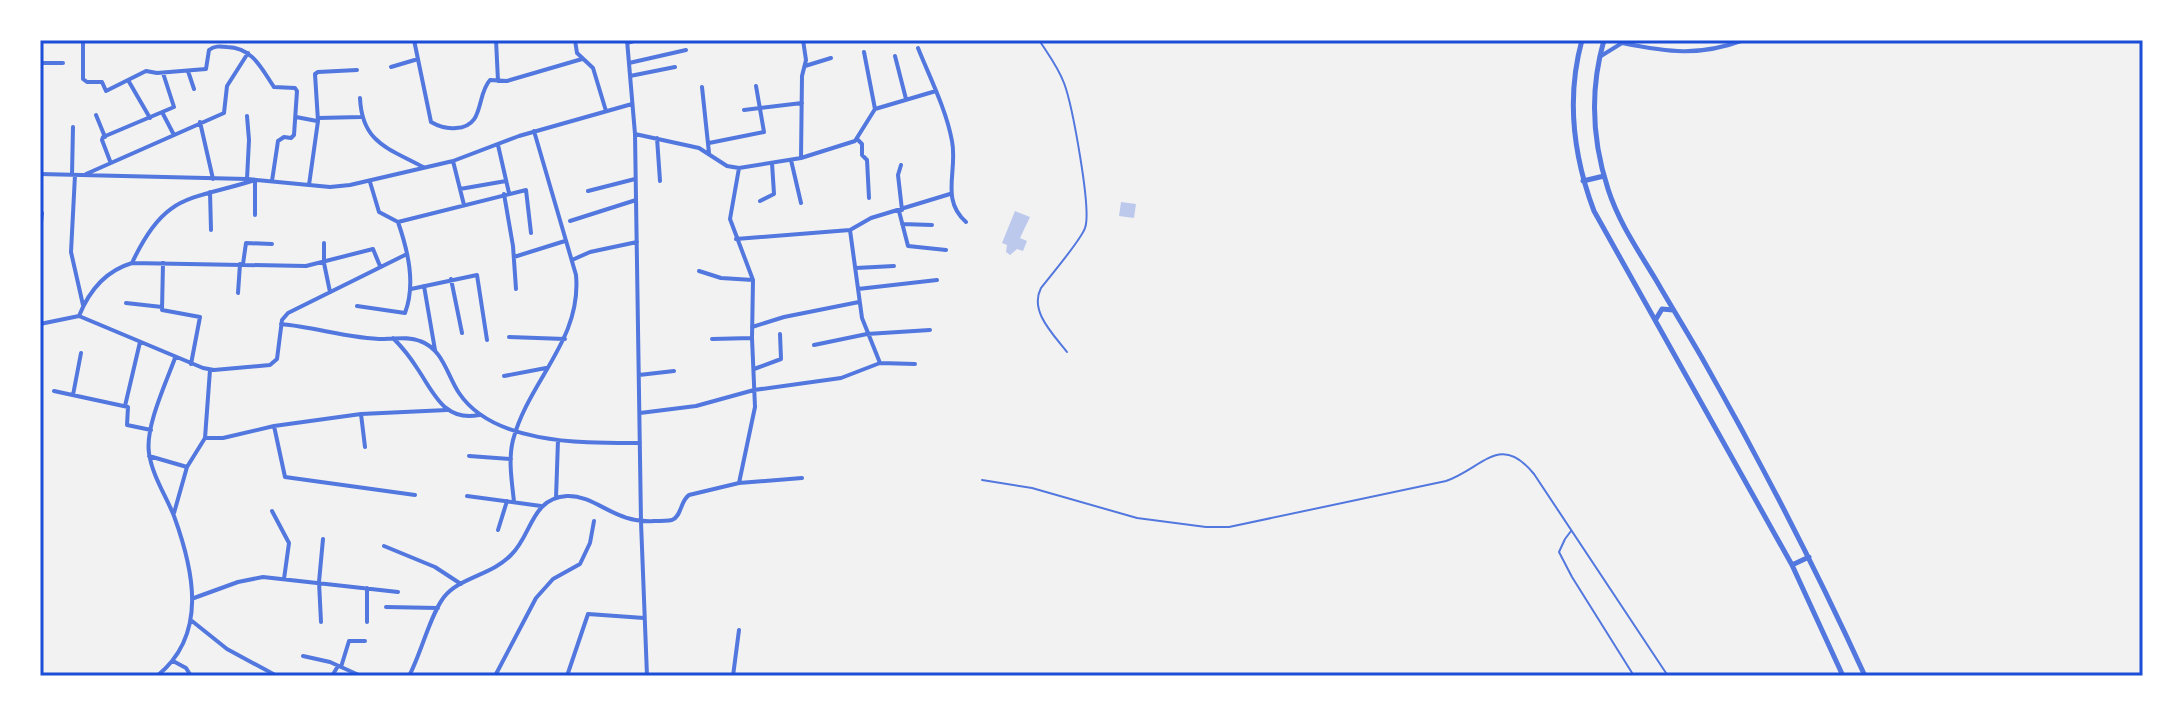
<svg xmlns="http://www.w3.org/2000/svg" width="2183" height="716" font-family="Signika,sans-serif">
  <rect width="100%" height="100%" fill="#f2f2f2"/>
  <path fill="#bdc9ec" d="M1121,202L1136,204L1134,218L1119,216Z
    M1015,211L1030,217L1020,238L1027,241L1023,251L1017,249L1010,255L1006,252L1007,245L1002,243Z"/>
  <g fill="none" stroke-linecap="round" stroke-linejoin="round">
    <path stroke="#5277de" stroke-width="2" d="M1039,40C1048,54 1058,67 1064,83C1072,104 1092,210 1085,228C1081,240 1051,275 1041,288C1029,311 1053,334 1067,352
      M982,480L1032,488L1137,518L1206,527H1229L1446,481C1483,468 1500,432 1534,474L1668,676
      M1571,531L1565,539L1559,552L1572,577L1634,676"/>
    <path stroke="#5277de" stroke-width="4" d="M83,40V79L87,82H102L106,91L146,71L157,73L206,69L209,50C214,46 219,46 227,47C253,48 261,68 274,87L295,88L297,91L294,135L291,138L284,137L278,141L272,181
      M414,40L431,122C438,126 447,129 456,128C485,127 476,95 490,80L507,81L582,59
      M496,40L498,81
      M575,40L577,53L593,68L606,111
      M627,40L635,134L641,522L647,676
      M627,43L637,40
      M918,48C930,78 946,109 952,141C958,171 940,199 966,222
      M864,52L875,109
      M895,56L906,99
      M1601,56L1622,43C1668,52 1698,57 1744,40
      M40,63H63
      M629,63L686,50
      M805,66L831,58
      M391,67L418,59
      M188,71L194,89
      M630,76L675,67
      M128,80L150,118
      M702,87L709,153
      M360,98C362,143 388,148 423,167
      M744,110L802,103
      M162,112L174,135
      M96,115L105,137
      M247,116L249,140L247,179
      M296,117L317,121
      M318,118L361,117
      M200,122L213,179
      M635,134L699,148L727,166L739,168L801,158L855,141L875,109L936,91
      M657,138L660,181
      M857,139L862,144V155L867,160L869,198
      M709,143L764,132L756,86
      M498,145L509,193
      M801,158L802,76L806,60L803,40
      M791,160L801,203
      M110,161L102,140L103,137L174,107L163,73
      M453,161L464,205
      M901,165L898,175L902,210
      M739,168L730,219L753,280L752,338L755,407L739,483
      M40,174L247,179L330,187L350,185L453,161L519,136L632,104
      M86,174L224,113L227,86L248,53
      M72,175L73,127
      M75,175L71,252L83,305
      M309,185L318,121L315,74L318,72L357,70
      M460,189L506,181
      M588,191L635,179
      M210,192L211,230
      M504,194L513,246L516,289
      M760,201L774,194L772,163
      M899,211L908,246L946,250
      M570,221L636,200
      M398,222L526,190L531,233
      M902,224L932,225
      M850,230L862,318L880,363
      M40,231L42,213
      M736,239L850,230L871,218L950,194
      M324,243V263L330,292
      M514,257L565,241
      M572,260L590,252L637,242
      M132,263C165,192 189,201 255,180V215
      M163,263L162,310L200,317L191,364
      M243,264L246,243L272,244
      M856,268L894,266
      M699,271L721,278L753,280
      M451,279L462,333
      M424,286L435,350
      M411,289L477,275L487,340
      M858,289L937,280
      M238,293L240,264
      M126,303L162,307
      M357,306L405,313C416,284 408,251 398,222L379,212L370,182
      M79,316L203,368L214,370L270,365L277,359L282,320L288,313L407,254
      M79,316C89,291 105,271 132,263L306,266L373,249L380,266
      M40,324L79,316
      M281,324C315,327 351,339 384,339C396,339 408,336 420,341C443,349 447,375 459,393C494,445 584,443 640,443
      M752,327L784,317L859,302
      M509,337L565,339
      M393,338C402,347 410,357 417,368C434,393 444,422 479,415
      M712,339L752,338
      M814,345L867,334L930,330
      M754,369L781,359L780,334
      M639,375L674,371
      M504,376L546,368
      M54,391L128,407L127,425L151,430
      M73,395L81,353
      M125,406L140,342
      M640,413L696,406L754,390L841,378L880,363L915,364
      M361,414L365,447
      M274,426L285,477L415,495
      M205,438H223L274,426L361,414L447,410
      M149,456L187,467
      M469,456L511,459
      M467,496L541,506
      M556,498L558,440
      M514,502C512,482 508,460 513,440C529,380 582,340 576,275L534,131
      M272,511L289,543L284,579
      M174,513L187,467L205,438L210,370
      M498,530L507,501
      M384,546L435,567L461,584
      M194,598L238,582L263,577L398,592
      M386,607L438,608
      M192,621L227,649L277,676
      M321,622L319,582L323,539
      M367,622V588
      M303,656L330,662L361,676
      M173,661L186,668L191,676
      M341,667L349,641H365
      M157,676C208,635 194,571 174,516C166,496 152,475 149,453C145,427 166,383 175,358
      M332,676L338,666
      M409,676C421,654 430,615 444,597C460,577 492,575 511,555C532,535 531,498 567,496C596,495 615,524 654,521C659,521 667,521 672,520C682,516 680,501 689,495L739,483L802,478
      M495,676L536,598L553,579L580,564L590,543L594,521
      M567,676L588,614L644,618
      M733,676L739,630"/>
    <path stroke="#5277de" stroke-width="5" d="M1582,40C1566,98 1573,155 1594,211L1792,565L1843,676
      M1604,40C1590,89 1592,140 1608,189C1619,223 1638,250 1656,280C1671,306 1687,332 1702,358C1761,462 1815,567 1865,676
      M1583,181L1604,176
      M1656,319L1662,309L1673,310
      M1792,565L1809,557"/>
  </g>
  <rect width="2183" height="716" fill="none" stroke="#ffffff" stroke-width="84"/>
  <rect x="42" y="42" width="2099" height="632" fill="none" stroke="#1d4ed8" stroke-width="3"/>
</svg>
